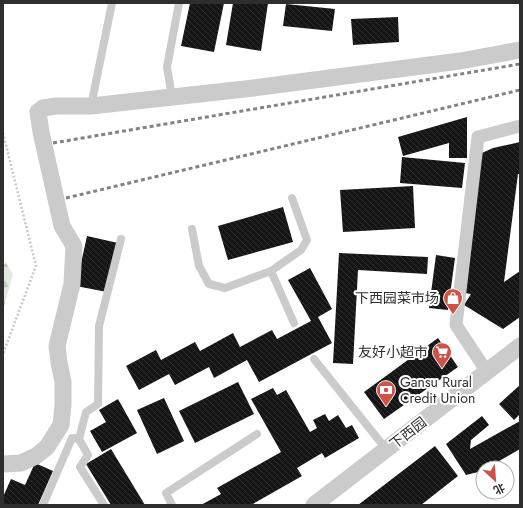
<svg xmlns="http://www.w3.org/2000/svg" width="523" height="508" font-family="Jost,'Noto Sans SC',sans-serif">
  <defs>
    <pattern id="forest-firs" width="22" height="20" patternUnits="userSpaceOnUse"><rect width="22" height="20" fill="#e2e9dd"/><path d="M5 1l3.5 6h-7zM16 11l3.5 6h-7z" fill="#c2c8be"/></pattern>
    <pattern id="building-back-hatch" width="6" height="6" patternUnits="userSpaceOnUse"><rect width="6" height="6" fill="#151515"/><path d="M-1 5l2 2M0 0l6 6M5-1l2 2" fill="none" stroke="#2f2f2f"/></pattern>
  </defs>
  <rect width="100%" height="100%" fill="#fff"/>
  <path fill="url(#forest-firs)" d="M6,263L13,274L3,310V265Z"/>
  <path fill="url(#building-back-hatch)" d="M190,3H224L214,52L181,46Z
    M233,3H268L261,51L226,45Z
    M286,4L335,9L332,31L283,26Z
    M398,17L399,42L353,45L351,19Z
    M467,117V158H449V143L403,156L398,137Z
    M520,142V174H518L504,282L520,271V317L503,329L464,305L471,294L464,293L482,153L493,148Z
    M402,157L465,163L462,188L400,183Z
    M413,186L415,228L343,232L340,190Z
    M283,207L293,242L228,260L218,226Z
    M87,236L118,243L107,292L76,286Z
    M339,253L428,257L427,274L358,270L353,364L333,363Z
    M436,255L455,258L448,310L429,308Z
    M310,268L332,309L318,317L332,343L259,382L247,360L214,378L209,367L175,385L169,374L139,390L126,366L156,350L161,360L195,342L200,351L233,333L240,347L272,330L277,339L311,321L288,280Z
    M438,338L458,367L384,419L364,392Z
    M238,382L254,414L195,443L179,411Z
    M520,385V414L514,420L499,404Z
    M273,388L277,395L286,390L310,432L317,428L313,420L325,414L329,421L338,415L346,428L352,425L359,438L325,458L322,453L297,468L302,476L251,505H201L221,494L217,488L281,452L251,399Z
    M164,398L184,441L157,454L137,410Z
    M118,399L137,433L102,452L90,431L106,422L99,410Z
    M482,416L489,425L471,440L470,449L520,421V449L487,468H483V470L482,471L466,475L446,444Z
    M435,446L458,476L421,505H358Z
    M111,449L145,505H111L86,464Z
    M35,463L53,471L38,505H3V497L11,479L25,485Z"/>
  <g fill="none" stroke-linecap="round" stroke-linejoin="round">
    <path stroke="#c8c8c8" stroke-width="2.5" stroke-dasharray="2 2" stroke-linecap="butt" d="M3,133L36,266L3,354"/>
    <path stroke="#cbcbcb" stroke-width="8" d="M172,97L167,67L179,3
      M91,106L112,3
      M192,229L199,266L209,284L225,288L271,271L301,250L307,240L292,198
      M271,271L294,323
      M314,359L386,449
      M43,505L72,438L79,439
      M104,505L80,467L88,455L79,439L86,412L98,404L99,326L121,239
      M172,505L166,493L257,434"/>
    <path stroke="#cbcbcb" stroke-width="13" d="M487,372L456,325L478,137L520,126"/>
    <path stroke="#cbcbcb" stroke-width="17" d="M3,464L21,463L36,456L47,447L61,425L63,405V382L59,362L57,346L72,284L74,246L62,226L41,132L38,112L43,108L56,106H91L245,89L460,61L520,50
      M314,505L520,346"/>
    <path stroke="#838383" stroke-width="3" stroke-dasharray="4 3" stroke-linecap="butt" d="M53,143L520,64
      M66,198L520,90"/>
  </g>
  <defs>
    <g id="shop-pin" transform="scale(1)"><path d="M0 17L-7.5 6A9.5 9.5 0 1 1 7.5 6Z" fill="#ce5246" stroke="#fff"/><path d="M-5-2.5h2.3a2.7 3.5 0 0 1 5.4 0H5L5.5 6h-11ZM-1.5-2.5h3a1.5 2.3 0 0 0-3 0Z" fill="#fff"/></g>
    <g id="supermarket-pin" transform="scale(1)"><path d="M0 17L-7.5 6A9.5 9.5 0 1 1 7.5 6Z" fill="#ce5246" stroke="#fff"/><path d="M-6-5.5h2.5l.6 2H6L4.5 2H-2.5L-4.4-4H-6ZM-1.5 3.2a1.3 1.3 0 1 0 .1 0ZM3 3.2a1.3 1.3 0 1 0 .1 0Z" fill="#fff"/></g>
    <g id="bank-pin" transform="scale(1)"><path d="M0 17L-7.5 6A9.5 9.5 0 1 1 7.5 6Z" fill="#ce5246" stroke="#fff"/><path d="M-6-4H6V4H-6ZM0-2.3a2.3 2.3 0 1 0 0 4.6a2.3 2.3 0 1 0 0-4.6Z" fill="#fff"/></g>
  </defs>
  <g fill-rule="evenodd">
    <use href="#shop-pin" x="453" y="298"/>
    <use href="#supermarket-pin" x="442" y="352"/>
    <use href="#bank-pin" x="386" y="390"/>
  </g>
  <g text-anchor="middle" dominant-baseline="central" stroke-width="4" stroke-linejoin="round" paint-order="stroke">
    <g font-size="14" fill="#2e2e2e" stroke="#fff" text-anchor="end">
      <text x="439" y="298">下西园菜市场</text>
      <text x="428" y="352">友好小超市</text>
      <text x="400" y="382" text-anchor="start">Gansu Rural<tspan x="400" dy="16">Credit Union</tspan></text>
    </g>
    <g font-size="14" fill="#2e2e2e" stroke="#fff">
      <text transform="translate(408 433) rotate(-38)">下西园</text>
    </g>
  </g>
  <rect width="523" height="508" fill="none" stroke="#2e2e2e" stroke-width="8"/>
  <g transform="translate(495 480) rotate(154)"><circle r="19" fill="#ffffff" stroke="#ababab"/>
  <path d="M0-3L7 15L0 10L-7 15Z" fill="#ce5246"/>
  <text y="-6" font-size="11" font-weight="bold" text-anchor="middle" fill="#2e2e2e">北</text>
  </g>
</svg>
